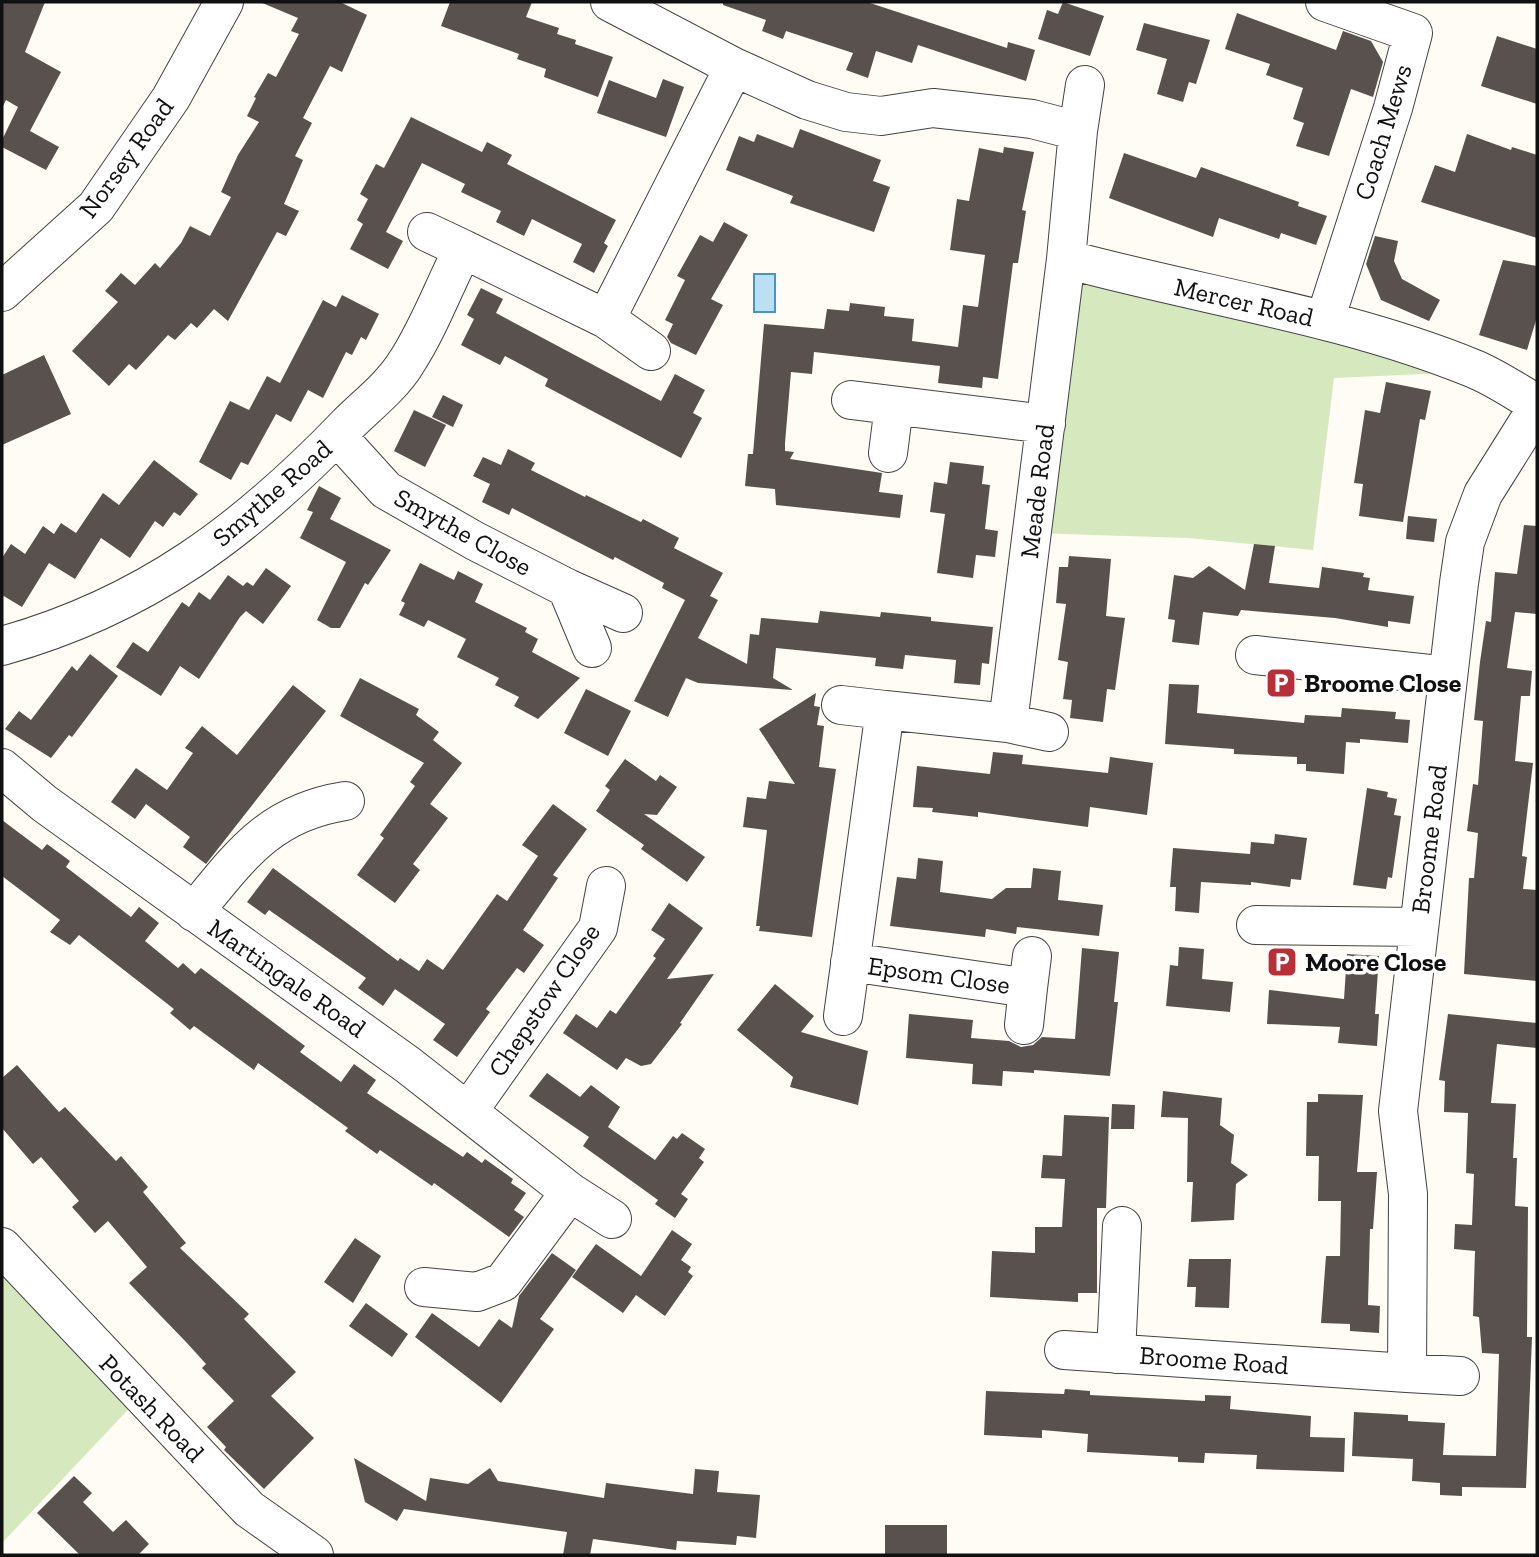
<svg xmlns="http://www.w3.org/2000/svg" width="1539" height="1557" font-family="'Zilla Slab',serif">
  <rect width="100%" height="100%" fill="#fefcf4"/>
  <path fill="#d5e8be" d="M1066,259L1445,373L1334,378L1313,550L1188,538L1033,533Z
    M2,1249L141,1396L2,1543Z"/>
  <path fill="#bbdff3" stroke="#4695c6" stroke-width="2" d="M754,274H775V312H754Z"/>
  <path fill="#58514d" d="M2,2H45L25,52L61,72L30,131L59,147L46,170L2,147V140L18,107L6,100L2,108Z
    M260,2H340L367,15L342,72L330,66L303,118L312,123L295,156L303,160L284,204L299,211L286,236L277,232L228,321L214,309L197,328L191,323L175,340L168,335L136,370L129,364L109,386L72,351L118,302L105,291L121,273L135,285L155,263L160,268L181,243L190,226L210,236L231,197L221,192L238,155L259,122L247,116L256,98L254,97L268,73L276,77L299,34L291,31L298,18Z
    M450,2H532L526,17L559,28L557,34L576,40L575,44L613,57L598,97L544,77L546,69L517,59L519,54L441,26Z
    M723,2H867L1007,48L1008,42L1035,50L1026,81L918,45L912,63L876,51L868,78L846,70L853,53L786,31L783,39L762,31L766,20L723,5Z
    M1063,2L1104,16L1090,56L1038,39L1047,10L1058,14Z
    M1237,13L1336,50L1343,31L1371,41L1383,62L1373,97L1351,89L1329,156L1296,146L1304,123L1293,119L1303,88L1266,75L1270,64L1225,49Z
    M1144,23L1210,40L1196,84L1189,82L1183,102L1157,94L1167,59L1136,50Z
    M1497,36L1537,49V104L1481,86Z
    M663,79L684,87L666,137L597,113L609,80L656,98Z
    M411,117L482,152L487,142L512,155L507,164L616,220L604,243L608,246L594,273L573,262L582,244L532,219L524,236L496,222L501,211L461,192L465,184L422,163L386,232L403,241L388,269L350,249L363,224L357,220L368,199L360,194L376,164L384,168Z
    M800,129L881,160L873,181L890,187L874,232L790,203L793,196L726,170L739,136L754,142L757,134L793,148Z
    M1467,134L1511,150L1512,147L1537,155V238L1421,202L1435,165L1455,172Z
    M1004,147L1034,152L1022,210L1026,211L1018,263H1013L998,379L983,377L982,388L938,383L940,366L814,352L812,374L791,372L785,443V451L794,452L790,459L882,473L879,492L903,495L900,518L776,505L775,489L745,486L748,454H753L764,324L824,329L827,309L849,311L850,303L885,307L884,316L914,319L912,341L958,347L963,305L978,307L985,255L950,250L957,199L969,201L979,148L1003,153Z
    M1124,153L1196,178L1201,167L1299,202L1298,206L1327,216L1316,245L1281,233L1279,239L1219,218L1213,237L1109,198Z
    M724,222L748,235L711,299L723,305L696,355L671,343L667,337L673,324L665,320L685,280L677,276L700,235L713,242Z
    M1375,236L1398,241L1394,261L1402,279L1440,300L1429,321L1381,300L1366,264Z
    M1503,260L1537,266V317L1527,350L1479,335Z
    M481,288L503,299L496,313L661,401L675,374L705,390L693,413L702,418L681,458L545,386L548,379L505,356L500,365L461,345L474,319L467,315Z
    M342,295L379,314L366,340L361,337L352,355L346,352L323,398L308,390L291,422L276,414L248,465L241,462L231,480L199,462L230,401L249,410L267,376L280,383L323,300L336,307Z
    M44,355L71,414L2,445V375Z
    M1386,382L1431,391L1425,420L1420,419L1403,522L1359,516L1363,484L1354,483L1365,410L1380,413Z
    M443,395L463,405L453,427L432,417Z
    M414,410L446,425L425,467L394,451Z
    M508,449L535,463L531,470L585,497L586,495L641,522L643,519L679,538L674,548L723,573L710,596L718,600L698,638L747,664L750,634L759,635L761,618L818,623L820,611L880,617L881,612L931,617V621L993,627L989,664L982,663L980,685L954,683L956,660L905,655L903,669L875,666L876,658L776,648L773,678L793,690L698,683L686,678L668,717L634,701L685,600L662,588L664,583L615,557L613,560L512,508L509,515L482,502L490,484L473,476L483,457L501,465Z
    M154,460L198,494L180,516L174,512L163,527L155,521L130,558L101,538L75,579L49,563L22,607L2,595V558L11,544L25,554L43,526L54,534L61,523L76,533L103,493L119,505Z
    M950,462L984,466L982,484L990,485L985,529L998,531L995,557L976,555L973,578L937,573L945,514L930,512L934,482L947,484Z
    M319,486L341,498L330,519L391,550L368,585L365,583L340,628H331L317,620L346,562L300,538L313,512L307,510Z
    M1408,516L1437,519L1434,542L1406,539Z
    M1524,525L1537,526V614L1515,612L1507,668L1532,671L1530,696H1521L1515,761L1533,763L1522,856L1527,857L1523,889L1537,890V981L1464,974L1469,878H1474L1478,833L1467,831L1473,784L1478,785L1483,721L1474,720L1480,662L1486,621L1491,622L1495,572L1517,574Z
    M1254,544L1275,546L1269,583L1319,588L1322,567L1364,573L1363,577L1370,578L1368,590L1414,596L1410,624L1388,621V627L1335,618L1241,610L1238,616L1203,612L1199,645L1172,642L1175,620L1168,619L1174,575L1193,578L1209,566L1245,590Z
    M1069,556L1111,559L1106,616L1125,618L1115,690L1107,689L1103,722L1070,718L1072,700L1063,699L1068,662L1058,660L1066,604L1056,603L1059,567H1068Z
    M420,563L454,580L458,571L483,584L475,602L527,628L525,632L538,639L532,652L580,678L538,719L514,706L519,697L495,685L499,678L457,657L466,639L428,620L424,627L399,615L405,603L401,601Z
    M266,568L291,586L263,624L246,611L240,617L199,679L180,666L161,696L116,667L133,642L148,652L182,602L189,607L199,592L210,600L228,575L243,586L247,582L253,586Z
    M90,654L118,676L72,737L69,735L51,758L5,729L19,711L31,720L72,666L77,671Z
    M360,678L419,709L416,715L439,732L433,740L462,763L430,804L448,818L413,864L420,870L395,903L357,875L384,838L380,835L415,786L410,782L424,763L340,716Z
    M1169,684L1199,685L1197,713L1304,723L1305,715L1341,717L1342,708L1396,712L1395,719L1410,720L1408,743L1360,739V743L1346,742L1344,774L1306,771V764H1297V757L1234,754V749L1165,744Z
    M293,685L326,711L206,864L183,847L190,837L146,804L135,819L111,802L136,768L167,790L193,753L185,748L202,726L237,755Z
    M586,689L631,711L608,756L564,733Z
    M816,693L814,706L820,707L817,725L824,726L819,767L836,769L812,937L759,931L760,926H756L767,830L743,827L747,797L766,799L769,781L795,784L759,729Z
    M993,752L1023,755L1022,764L1108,773L1110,757L1153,763L1147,815L1090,807L1088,827L978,812V817L932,812L933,808L913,807L917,766L990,774Z
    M625,759L656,781L660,775L677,787L657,815L644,814L705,857L687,882L641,849L644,845L596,811L610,790L605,786Z
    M1367,788L1388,792L1387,797L1397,799L1394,815L1401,816L1392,878L1388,877L1386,889L1353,885Z
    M553,804L587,829L553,875L558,878L523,930L544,945L524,973L517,968L486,1009L490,1012L457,1057L433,1040L445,1024L395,989L383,1006L358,988L366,978L269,910L265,915L247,902L273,868L398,961L400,958L419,971L427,959L443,970L497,894L507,901L538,856L522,845Z
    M2,820L42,850L47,844L70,861L66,867L131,917L139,907L159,923L145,941L178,968L183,963L195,974L201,968L305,1046L300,1052L341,1082L354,1064L376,1080L367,1093L463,1157L467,1152L482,1163L485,1159L513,1179L511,1183L526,1193L514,1210L524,1217L509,1237L434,1183L432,1186L380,1150L377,1154L345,1131L348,1128L258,1063L254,1070L194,1026L190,1030L170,1013L174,1009L79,935L70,945L50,932L60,920L2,876Z
    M1275,834L1307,838L1301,880L1291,879L1290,887L1251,882V885L1201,882L1199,913L1175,911L1176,887H1170L1173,848L1250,854L1251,842L1274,844Z
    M918,858L943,861L940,892L992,899L1006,888H1031L1033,868L1061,871L1058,900L1103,905L1099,936L1017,927L1016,934L986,929L985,937L890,926L897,877L916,879Z
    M669,903L703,928L667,979L714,974L680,1023L682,1024L651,1064L641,1066L626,1058L617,1070L563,1033L576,1014L597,1028L610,1010L616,1014L656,958L653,956L665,939L651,930Z
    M1179,947L1204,949L1202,979L1233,982L1230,1012L1166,1006L1170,965L1178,966Z
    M1082,948L1119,952L1114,1002H1118L1110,1076L1034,1070V1073L1003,1071L1002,1086L972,1084L973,1064L906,1058L909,1014L973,1020L971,1038L1009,1041L1021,1047L1033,1045L1042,1037L1075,1039Z
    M1347,954L1379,956L1375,1014H1379L1377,1046L1338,1043L1340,1027L1267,1024L1269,990L1344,999Z
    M775,984L814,1016L801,1032L868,1051L858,1105L790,1087L793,1077L737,1030Z
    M1448,1014L1537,1023V1048L1497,1044L1491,1103L1516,1104L1513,1158H1517L1515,1206L1528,1207L1527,1337H1532L1526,1488L1462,1487V1496L1440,1495V1483L1412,1481L1413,1459L1352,1456L1354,1412L1408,1415V1421L1445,1423L1443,1455L1496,1456L1499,1354L1482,1353L1479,1317L1473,1316L1475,1251L1454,1249L1455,1224L1472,1225L1474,1174L1466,1173L1468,1113L1444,1112L1445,1081L1439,1080Z
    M17,1065L59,1112L65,1107L116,1161L121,1156L148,1187L143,1192L186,1243L180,1248L249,1314L244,1319L296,1372L271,1396L314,1438L264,1489L224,1450L226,1447L207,1427L234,1401L202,1368L206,1364L187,1343L129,1283L147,1267L108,1221L95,1233L72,1207L79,1201L41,1157L33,1164L2,1128V1078Z
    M547,1073L580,1097L591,1085L620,1107L608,1127L655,1160L673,1136L677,1139L682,1133L705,1149L699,1158L704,1162L681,1194L688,1199L675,1218L655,1204L658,1200L583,1146L589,1137L529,1096Z
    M1163,1091L1222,1098L1220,1125L1234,1135L1231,1163L1248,1175L1236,1184L1234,1220L1191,1222L1193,1182H1187L1188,1118L1161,1117Z
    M1318,1094L1363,1095L1357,1172H1377L1373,1229H1370L1368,1305L1380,1306L1379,1333L1350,1331V1324L1321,1323L1326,1256H1340L1341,1201H1318L1319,1156H1306L1307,1102H1318Z
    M1112,1104L1135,1105L1134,1129H1111Z
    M1064,1115L1109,1117L1106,1208H1097V1293H1078V1302L990,1297L992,1251L1035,1253V1227H1062L1065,1179L1041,1178L1043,1155L1062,1156Z
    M672,1230L692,1244L681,1260L691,1267L688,1272L693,1276L665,1316L636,1295L623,1313L572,1277L596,1244L641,1276Z
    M355,1238L381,1256L353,1303L324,1282Z
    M552,1253L576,1270L540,1319L554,1329L501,1403L415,1337L432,1313L479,1347L499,1319L512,1328L519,1296Z
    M1189,1259H1231L1229,1308L1195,1307L1196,1287H1187Z
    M366,1303L408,1334L392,1357L349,1326Z
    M1065,1389L1090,1391V1395L1205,1401V1395L1231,1396L1230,1409L1311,1416L1310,1437L1345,1438L1344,1472L1256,1469L1257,1455L1205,1453L1204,1463L1178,1462V1457L1087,1452L1088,1434L1042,1430V1438L984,1435L986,1391L1064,1394Z
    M354,1458L426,1501L430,1478L468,1484L490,1468L498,1481L604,1498L606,1483L693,1494L695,1469L719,1471L717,1492L760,1495L756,1538L737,1536L736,1545L677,1541L676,1550L593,1539L590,1555H563L567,1532L404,1509L397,1521L365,1502Z
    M74,1476L92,1493L83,1502L113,1532L126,1520L149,1544L138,1555H80L37,1513Z
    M885,1525H947V1555H885Z"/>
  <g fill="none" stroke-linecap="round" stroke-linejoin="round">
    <g stroke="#434343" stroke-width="40">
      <path id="minor" d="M610,2L734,67L807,100L846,112L881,116L933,108L1032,119L1078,131L1066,259C1201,296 1342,315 1472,368C1495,377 1516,392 1537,404
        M1325,2L1413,33L1393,108L1325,320
        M1078,131L1085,85
        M427,232L463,249
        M2,292L96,207L171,98L224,2
        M606,319L651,351
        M851,400L1046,424
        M337,436L386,490L475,541L567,588L592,648
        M888,453L894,406
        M567,588L623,613
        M2,646C145,606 245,531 347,425C366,406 392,386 406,363C429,328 444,286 463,249L606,319L734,67
        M1255,655L1448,676
        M841,705L885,710
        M1008,723L1049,732
        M2,768L45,804L408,1065L570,1192L612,1219
        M194,912C240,856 269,813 345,801
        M1256,925L1418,927
        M850,962L1028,988L1024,1025
        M1028,988L1032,956
        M843,1016L885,710L1008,723L1066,259
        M469,1110L598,928L606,886
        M2,1247L249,1509L314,1555
        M424,1287L477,1292L503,1282L570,1192
        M1064,1350L1407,1373L1408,1194L1398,1111L1459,583L1465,542L1483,494L1537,408
        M1116,1354L1122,1226
        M1407,1373L1460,1376"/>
    </g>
    <use href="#minor" stroke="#fff" stroke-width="38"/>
  </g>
  <defs>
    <g id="parking-square" transform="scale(1.575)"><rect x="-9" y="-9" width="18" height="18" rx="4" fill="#b92f38" stroke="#fff"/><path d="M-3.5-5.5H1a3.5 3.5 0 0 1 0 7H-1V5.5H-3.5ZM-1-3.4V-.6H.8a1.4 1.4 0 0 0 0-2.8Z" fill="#fff"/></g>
  </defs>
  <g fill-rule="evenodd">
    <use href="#parking-square" x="1281" y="683"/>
    <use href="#parking-square" x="1282" y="962"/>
  </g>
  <g text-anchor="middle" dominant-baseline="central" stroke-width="7" stroke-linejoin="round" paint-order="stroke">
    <g font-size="26" fill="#101010" stroke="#fff">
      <text transform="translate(1383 132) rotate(-73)">Coach Mews</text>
      <text transform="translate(126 158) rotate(-54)">Norsey Road</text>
      <text transform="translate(1244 302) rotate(13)">Mercer Road</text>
      <text transform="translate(1037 491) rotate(-83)">Meade Road</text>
      <text transform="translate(272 493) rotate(-41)">Smythe Road</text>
      <text transform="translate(463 532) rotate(29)">Smythe Close</text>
      <text transform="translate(1429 839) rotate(-83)">Broome Road</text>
      <text transform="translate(939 975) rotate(8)">Epsom Close</text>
      <text transform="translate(287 978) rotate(35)">Martingale Road</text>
      <text transform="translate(544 1000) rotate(-56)">Chepstow Close</text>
      <text transform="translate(1214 1360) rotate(4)">Broome Road</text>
      <text transform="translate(152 1408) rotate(46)">Potash Road</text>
    </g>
    <g font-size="26" font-weight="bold" fill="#101010" stroke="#fff" text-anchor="start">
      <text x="1304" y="683">Broome Close</text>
      <text x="1305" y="962">Moore Close</text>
    </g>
  </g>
  <rect width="1539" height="1557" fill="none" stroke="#101010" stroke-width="7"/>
</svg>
